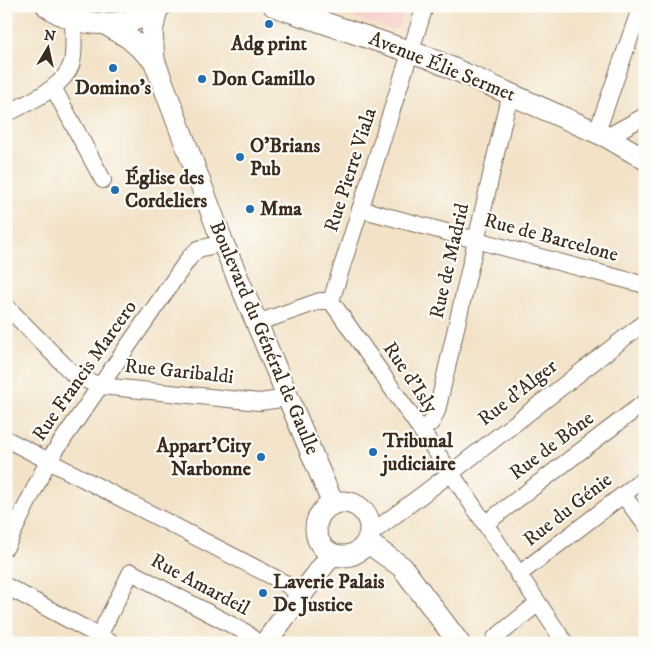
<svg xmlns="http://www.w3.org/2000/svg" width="651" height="649" font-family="'IM FELL DW Pica',serif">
  <rect width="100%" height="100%" fill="#fdfcf7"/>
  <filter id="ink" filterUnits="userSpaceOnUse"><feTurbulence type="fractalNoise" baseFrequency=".02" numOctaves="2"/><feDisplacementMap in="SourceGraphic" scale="10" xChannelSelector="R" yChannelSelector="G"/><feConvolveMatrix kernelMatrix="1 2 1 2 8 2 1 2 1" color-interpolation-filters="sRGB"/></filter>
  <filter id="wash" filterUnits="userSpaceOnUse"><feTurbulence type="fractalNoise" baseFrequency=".0096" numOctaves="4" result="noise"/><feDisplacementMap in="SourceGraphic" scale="20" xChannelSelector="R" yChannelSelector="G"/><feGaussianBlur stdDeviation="1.12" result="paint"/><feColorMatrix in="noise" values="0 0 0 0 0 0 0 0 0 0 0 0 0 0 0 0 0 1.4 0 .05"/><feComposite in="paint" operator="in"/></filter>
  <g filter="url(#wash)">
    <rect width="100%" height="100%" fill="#f2e2c7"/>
    <path fill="#f7d0cc" d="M321,6H405L398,27L392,30Z"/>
  </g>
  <g filter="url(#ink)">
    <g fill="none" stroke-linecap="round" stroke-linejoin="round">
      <g stroke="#7b6a59" stroke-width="18">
        <path id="minor" d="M54,89L103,180
          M6,114C27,103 66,87 72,62C75,50 73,33 73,19
          M597,132L641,6
          M607,137L645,116
          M360,209L645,285
          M331,301L425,6
          M6,306L75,376L101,386L259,402L289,398
          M257,323L320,301H331L451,473L565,643
          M420,430L431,423L437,411L506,110L512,96
          M6,439L283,582L301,595
          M623,495L645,524
          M485,524L645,402
          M370,534L451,473L645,322
          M6,547L48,461L189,258L198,249L223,243
          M518,575L645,478
          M6,586L112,643
          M99,636L131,572L245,632L257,643
          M493,643L495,638L537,604"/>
      </g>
      <g stroke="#7b6a59" stroke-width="23">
        <path id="major" d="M47,6C78,29 131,30 161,6
          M274,6L429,58L607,137L645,159
          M157,9L152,32L154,60L223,243L333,504
          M105,24L129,38L154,60
          M316 529a27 27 0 1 1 54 0a27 27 0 1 1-54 0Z
          M367,542L402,567L459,643
          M265,643L332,554"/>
      </g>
      <use href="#minor" stroke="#fff" stroke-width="16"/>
      <use href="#major" stroke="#fff" stroke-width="21"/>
    </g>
  </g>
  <g fill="#1f6fb2" stroke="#fdfcf7" stroke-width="2">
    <circle cx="269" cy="24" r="5"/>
    <circle cx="113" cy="68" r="5"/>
    <circle cx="202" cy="79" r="5"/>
    <circle cx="240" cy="157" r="5"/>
    <circle cx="115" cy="190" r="5"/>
    <circle cx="250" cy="209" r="5"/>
    <circle cx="373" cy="452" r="5"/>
    <circle cx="261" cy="457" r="5"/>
    <circle cx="263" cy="593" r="5"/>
  </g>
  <g text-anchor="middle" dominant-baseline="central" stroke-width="4.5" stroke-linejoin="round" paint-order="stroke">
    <g font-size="20" font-weight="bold" fill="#3b2a1e" stroke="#fdfcf7" text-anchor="start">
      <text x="269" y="44" text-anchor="middle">Adg print</text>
      <text x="212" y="79">Don Camillo</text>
      <text x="113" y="88" text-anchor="middle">Domino's</text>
      <text x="250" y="146">O'Brians<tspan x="250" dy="23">Pub</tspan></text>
      <text x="125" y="178">Église des<tspan x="125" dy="23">Cordeliers</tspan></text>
      <text x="260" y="209">Mma</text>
      <text x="383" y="441">Tribunal<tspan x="383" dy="23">judiciaire</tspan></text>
      <text x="251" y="446" text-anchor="end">Appart'City<tspan x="251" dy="23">Narbonne</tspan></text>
      <text x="273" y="582">Laverie Palais<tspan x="273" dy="23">De Justice</tspan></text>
    </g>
    <g font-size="20" fill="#3b2a1e" stroke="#fdfcf7">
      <text transform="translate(442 67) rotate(22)">Avenue Élie Sermet</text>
      <text transform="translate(351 170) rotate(-72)">Rue Pierre Viala</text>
      <text transform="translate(551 238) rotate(15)">Rue de Barcelone</text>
      <text transform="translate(450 261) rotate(-77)">Rue de Madrid</text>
      <text transform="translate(264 338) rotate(67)">Boulevard du Général de Gaulle</text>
      <text transform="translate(85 371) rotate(-55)">Rue Francis Marcero</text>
      <text transform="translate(179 372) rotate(6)">Rue Garibaldi</text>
      <text transform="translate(410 378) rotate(56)">Rue d'Isly</text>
      <text transform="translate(518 393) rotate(-38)">Rue d'Alger</text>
      <text transform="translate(552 446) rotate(-37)">Rue de Bône</text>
      <text transform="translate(568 510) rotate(-38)">Rue du Génie</text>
      <text transform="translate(200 585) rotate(28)">Rue Amardeil</text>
    </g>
  </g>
  <rect width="651" height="649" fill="none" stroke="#fdfcf7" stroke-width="25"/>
  <g transform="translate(48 48) rotate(9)" stroke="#fdfcf7" stroke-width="4" paint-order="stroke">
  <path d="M0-4L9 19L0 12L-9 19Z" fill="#3b2a1e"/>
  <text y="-8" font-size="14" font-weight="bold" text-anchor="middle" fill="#3b2a1e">N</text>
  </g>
</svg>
